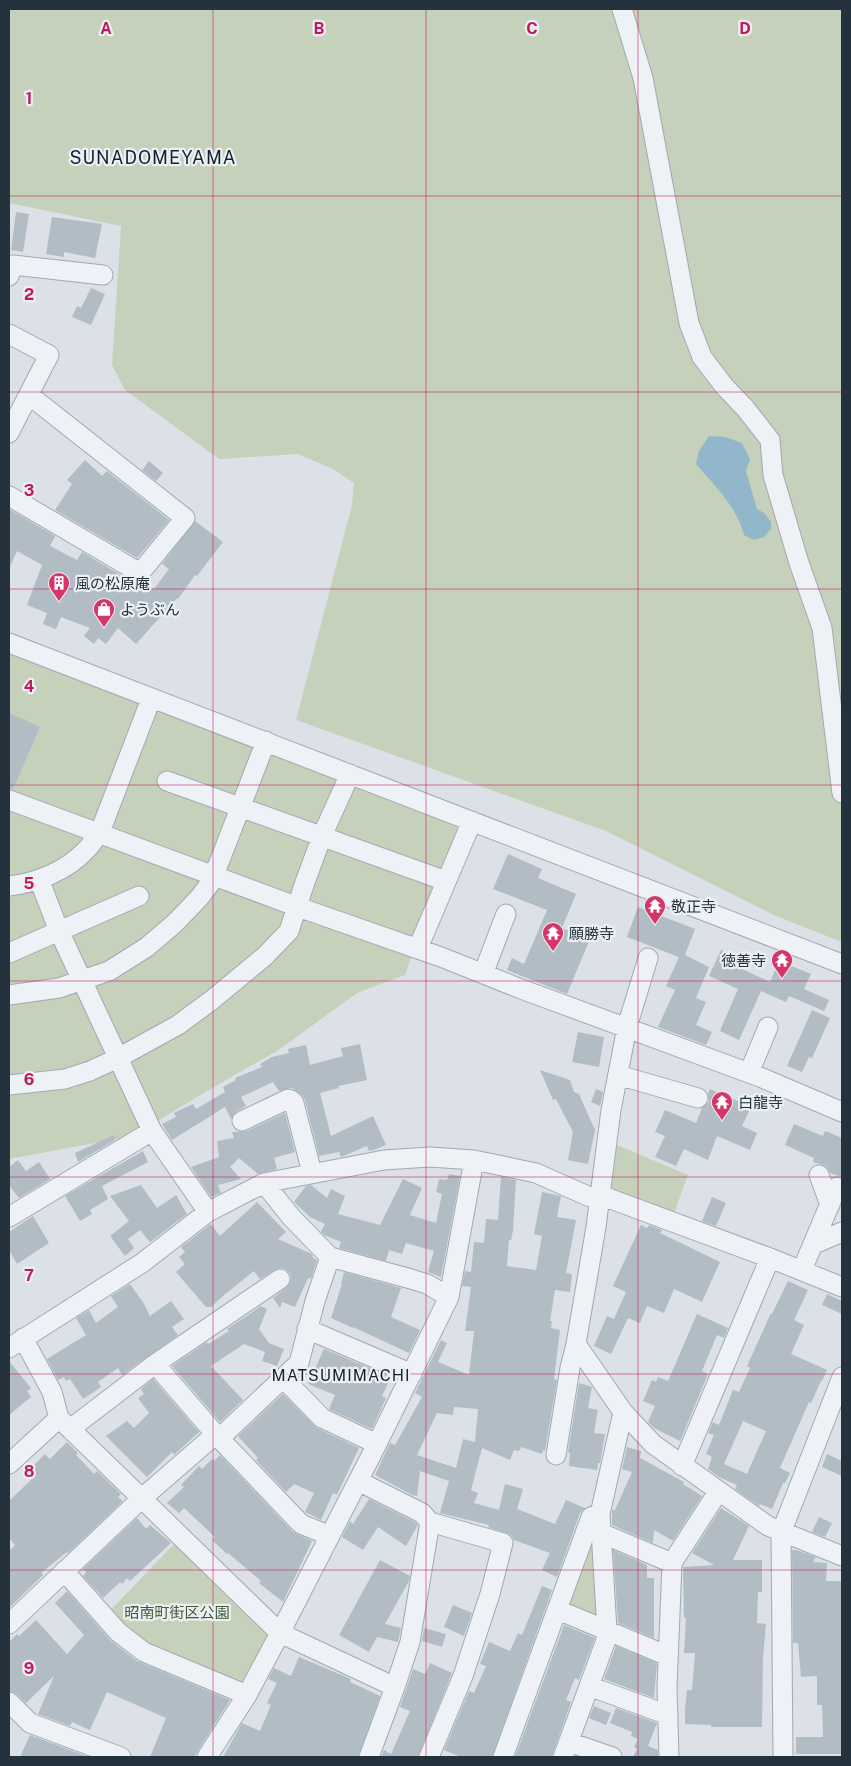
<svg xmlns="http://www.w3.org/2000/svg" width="851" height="1766" font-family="'Public Sans','Noto Sans JP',sans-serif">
  <rect width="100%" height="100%" fill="#dbe1e7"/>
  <path fill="#c5d1bb" d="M9,9H842V942L776,916L606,831L296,720L352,505L354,483L333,469L298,454L219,459L125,390L112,365L121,226L9,203Z
    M9,649L461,817L405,975L357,993L280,1049L202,1094L133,1136L9,1159Z
    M617,1145L688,1175L673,1216L610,1190Z
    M591,1528L602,1625L563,1608Z
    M175,1543L271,1636L243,1689L144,1652L107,1614Z"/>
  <path fill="#93b7ca" d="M709,436L725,437L742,443L750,459L746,471L757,509L764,513L771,522V529L764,537L754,540L744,535C737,507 715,486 696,464L699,451Z"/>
  <path fill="#b2bcc4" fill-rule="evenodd" d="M16,212L29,214L23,252L11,250Z
    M52,217L102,224L95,258L64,252V257L46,254Z
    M91,288L105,294L91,325L72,317L77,306L81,308Z
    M85,460L102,476L107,471L169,520L137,558L55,510L72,484L67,480Z
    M149,461L163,473L156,481L142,470Z
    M9,509L55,536L50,546L77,560L82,552L134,583L143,584L154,589L169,569L162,564L195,521L223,542L197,576L195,575L178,599L177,598L136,644L118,628L106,644L98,638L94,644L84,636L90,628L61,617L56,629L43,624L47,613L27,605L42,565L17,551L9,569Z
    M9,713L40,727L13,789H9Z
    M508,854L542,869L538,878L576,894L562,928L590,939L567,994L507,970L512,958L524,964L547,910L493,889Z
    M638,907L695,929L685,955L709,967L696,998L706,1002L696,1025L712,1032L706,1045L658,1027L675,990L666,986L679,957L627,937Z
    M721,950L735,955L731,964L770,982L779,961L811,974L804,989L829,1000L824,1011L789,996L786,1002L761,991L739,1040L720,1031L738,989L709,976Z
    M812,1010L830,1018L812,1058L809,1057L802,1072L787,1066Z
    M578,1032L604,1037L599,1067L572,1062Z
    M360,1044L367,1080L338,1086L339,1088L320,1093L331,1136L373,1116L386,1145L374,1150L369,1151L367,1146L341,1157L339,1152L319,1156L305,1100L302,1095L292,1088L279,1091L273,1082L241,1097L246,1106L237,1111L231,1119L225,1107L172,1140L162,1124L176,1117L174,1113L193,1104L196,1109L225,1092L223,1087L236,1080L235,1078L262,1067L260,1064L272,1057L289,1053L288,1049L306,1045L310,1065L343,1056L341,1048Z
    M540,1070L570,1080L574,1092L579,1094L595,1130L588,1164L568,1160L573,1132L556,1099L553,1100Z
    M596,1089L603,1092L600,1106L591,1102Z
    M710,1089L751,1107L742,1126L757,1133L750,1150L717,1136L708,1160L684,1149L676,1166L655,1157L665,1136L655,1132L665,1110L696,1123L702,1108L709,1102L708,1094Z
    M285,1113L295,1152L274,1158L277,1169L258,1174L239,1158L230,1167L241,1179L218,1185L221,1193L211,1197L191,1167L219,1157L217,1141L234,1138L232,1132L247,1131Z
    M794,1124L823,1136L825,1131L842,1138V1177L830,1173L826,1166L813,1162L814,1158L785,1145Z
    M114,1135L115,1140L78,1162L75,1153Z
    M143,1151L148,1162L102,1186L108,1199L90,1210L92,1214L80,1221L65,1196Z
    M18,1160L26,1171L39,1162L50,1179L19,1198L9,1185V1167Z
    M449,1174L460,1176L441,1277L428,1272L434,1251L406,1243L402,1254L389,1250L386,1261L339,1248L341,1242L324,1235L321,1232L325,1224L310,1217L294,1202L306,1186L311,1185L327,1198L331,1189L345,1196L338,1214L380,1225L403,1179L422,1188L410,1215L436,1223L442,1194L436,1192L439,1179L447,1180Z
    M501,1177L516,1180L513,1231L511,1240H509L507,1266L536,1270L542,1236L534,1234L542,1192L561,1196L557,1217L576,1220L566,1273L572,1274L570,1292L555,1290L550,1321H552L551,1328L560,1330L554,1379L557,1380L545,1451L543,1450L542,1454L521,1447L519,1451L514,1450L510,1460L482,1448L471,1490L478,1493L474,1503L499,1510L505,1484L523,1489L517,1509L555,1524L566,1500L585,1508L580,1513L557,1577L542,1570L550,1553L514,1540L511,1535L488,1527L489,1525L440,1513L449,1481L420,1471L417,1496L412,1495L375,1475L390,1443L395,1445L422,1397L415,1393L441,1340L447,1343L438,1362L469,1375L474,1331H465L471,1287L462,1286L465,1271L471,1272L474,1242L484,1243L486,1219L498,1220ZM454,1407L478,1409L475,1442L463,1439L456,1468L417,1455L437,1413L453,1415Z
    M141,1185L157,1208L176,1195L187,1214L150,1242L140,1230L128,1239L134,1248L125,1256L110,1236L129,1221L110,1196Z
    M712,1197L726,1203L716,1226L702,1221Z
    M257,1202L286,1232L278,1239L312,1254L313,1258L317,1260L311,1279L308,1278L295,1307L282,1302L280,1308L273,1298L286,1288L290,1283L291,1278L290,1273L285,1269L280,1268L274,1270L260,1279L254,1271L224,1295L211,1307H206L176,1272L185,1264L179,1257L185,1252L181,1247L211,1224L220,1236Z
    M33,1216L49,1243L17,1264L9,1250V1232Z
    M641,1225L647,1228L649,1225L662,1230L660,1233L720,1262L702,1302L674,1289L664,1313L647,1306L640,1323L628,1318L611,1354L594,1346L607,1316L614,1319L626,1292L613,1286Z
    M344,1272L401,1288L391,1317L420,1330L409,1353L353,1327V1328L331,1318L342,1284H341Z
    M788,1281L808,1290L794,1320L804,1325L791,1354L827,1370L822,1381H821L811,1403L809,1402L780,1468L790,1473L785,1483H783L772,1509L760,1504L759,1506L735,1489L737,1485L719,1477L708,1469L712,1457L706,1454L714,1435L708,1433L713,1422L719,1425L733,1390L739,1392L750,1368L747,1366L771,1313L772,1314ZM743,1421L766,1431L747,1474L724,1464Z
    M130,1284L143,1302L150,1316L171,1301L184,1319L172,1327L178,1335L122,1375L118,1368L98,1382L101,1387L83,1399L70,1379L66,1381L64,1377L58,1380L47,1359L86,1335L76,1318L89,1310L96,1323L118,1307L111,1296Z
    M827,1294L842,1301V1314L822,1305Z
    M261,1306L267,1309L259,1329L269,1343L284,1349L277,1366L262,1361L265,1352L244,1344L211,1366L243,1400L220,1422L172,1366L207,1342L208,1344L229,1331L227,1329Z
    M697,1314L728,1328L724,1338L717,1335L702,1371L708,1374L680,1441L654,1428L648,1422L655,1406L643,1401L652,1380L656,1382L658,1377L668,1381Z
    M324,1349L391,1377L382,1396L386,1398L372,1429L329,1409L335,1395L308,1384Z
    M9,1361L31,1388L27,1391L31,1397L9,1415Z
    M153,1379L199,1432L174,1455L172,1452L147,1477L106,1436L127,1421L134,1428L149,1413L138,1398L144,1394L141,1389Z
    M579,1383L592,1387L588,1408L598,1410L594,1433L605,1434L600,1463H598L597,1470L569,1466L570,1453L568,1452Z
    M283,1394L317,1428L359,1448L337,1495L333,1493L321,1520L305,1512L314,1493L294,1484L286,1492L256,1460L258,1458L238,1436Z
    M67,1442L78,1453L76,1455L94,1474L97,1471L121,1494L118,1497L123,1501L68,1553L67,1552L41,1573L43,1575L9,1608V1551L15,1545L9,1538V1501L35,1476L29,1470L45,1454L50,1459Z
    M627,1447L641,1451L640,1458L684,1482L683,1484L702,1496L673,1541L654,1530L653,1543L612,1525V1510H615L632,1472L622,1469Z
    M827,1454L842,1461V1476L822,1467Z
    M220,1455L293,1532L312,1541L283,1602L259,1583L261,1581L228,1553L227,1554L212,1540L215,1537L184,1508L179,1513L167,1503L184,1487L181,1485L199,1466L202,1469L212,1459L214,1461Z
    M369,1499L415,1522L418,1525L406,1546L378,1527L363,1550L342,1537L350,1521L353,1524Z
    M721,1508L749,1526L733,1560H762V1592H758L757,1623L766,1624L763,1658L762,1727H711V1725L685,1724V1709L687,1690H692L695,1653H684L686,1618H684L683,1567L714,1565L692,1553Z
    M819,1517L832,1523L825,1537L812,1532Z
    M137,1518L146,1529L150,1525L171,1543L130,1581L127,1578L122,1584L120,1582L103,1598L83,1576L86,1572L83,1569Z
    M613,1550L647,1565V1578H654V1638L618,1623Z
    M792,1550H796L816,1557L813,1562L827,1563L826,1581H841L842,1754H796V1737H823L822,1705H817V1676L801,1677L798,1643H793Z
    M380,1560L410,1576L409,1581L385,1624L401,1628L398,1642L377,1637L369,1652L339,1635Z
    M542,1586L552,1590L492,1757H461L444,1750L469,1691L474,1693L486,1666L480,1664L489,1642L510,1651L518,1633L522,1635Z
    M67,1591L110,1640L137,1661L230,1700L194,1757H150L166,1718L107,1692L90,1730L72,1722L70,1726L38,1714L54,1676L26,1703L17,1694L9,1691V1642L17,1634L19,1636L36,1620L67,1654L84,1635L55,1603Z
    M453,1605L472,1613L464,1636L444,1627Z
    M564,1625L595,1638L579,1680L575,1678L566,1700L571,1702L552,1756L551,1757H515Z
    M424,1628L446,1634L442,1647L422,1641Z
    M616,1646L657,1663L654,1698L604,1679Z
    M299,1657L351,1679L350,1682L380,1696L358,1757H223L242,1723L260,1731L271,1705L267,1703L277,1683L268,1679L274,1668L291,1676Z
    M430,1663L452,1673L418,1757H381L384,1750L391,1754L410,1711L400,1707L413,1669L425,1674Z
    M594,1706L611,1713L606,1725L589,1718Z
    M616,1708L657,1723L648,1746L658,1750V1757H633L637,1749L634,1747L638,1739L631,1736L632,1732L610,1723Z
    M30,1735L86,1756L89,1757H20Z"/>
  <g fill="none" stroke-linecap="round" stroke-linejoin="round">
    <g stroke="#a0a9b1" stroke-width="21">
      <path id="minor" d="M622,9L643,78L689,323L702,357L724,386L745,408L770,440L773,475L799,563L822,628L842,793
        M9,276L13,265L103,275
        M9,334L49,355L9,433
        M9,496L140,573L185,518L29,395
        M9,643L842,964
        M167,781L446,881
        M9,800L298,907L441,957L521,989L760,1077L842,1112
        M39,879L59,931L152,1131
        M9,886C36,883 66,871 85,851C91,846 95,838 100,832L151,699
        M418,948L472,821
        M9,953L139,896
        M648,958L627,1027L611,1110L596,1227L576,1344L623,1412L653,1444L768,1526L842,1556
        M483,974L506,914
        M9,995L59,988L109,971L147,947L175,923L199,898L209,885L220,860L266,741
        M749,1073L768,1027
        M618,1075L698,1098
        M9,1085L65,1079L90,1071L118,1058L178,1025L212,1000L265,956L289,931L304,885L322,836L350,774
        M242,1121L288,1099L291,1100L294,1103L312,1173
        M819,1175L830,1205
        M9,1217L152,1131L208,1212
        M814,1244L842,1232
        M802,1270L837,1187
        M449,1297L474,1160
        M307,1329L412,1374
        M23,1338L52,1392L59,1418
        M9,1348L142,1263L208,1212L264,1183L384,1160L430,1157L474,1160L536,1173L590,1197L600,1195L770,1258L842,1287
        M155,1364L217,1436L301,1524L330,1536
        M283,1378L322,1418L377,1444
        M70,1429L155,1364L280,1279
        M556,1455L570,1368L576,1344
        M9,1464L59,1418L280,1633L395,1687L369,1757
        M682,1466L770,1258
        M358,1481L422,1513L430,1522L503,1543L490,1594L463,1676L429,1757
        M601,1533L672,1563
        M64,1571L118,1632L144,1652L247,1695
        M558,1610L668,1656
        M9,1624L141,1499L209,1440L226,1432L299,1363L315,1301L330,1257
        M589,1686L668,1715
        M395,1687L410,1642L430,1522
        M9,1702L30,1723L121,1757
        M569,1742L612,1757
        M207,1757L247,1695L280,1633L377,1444L449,1297L427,1284L411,1279L330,1257L292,1218L264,1183
        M503,1757L591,1517L600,1514
        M563,1757L606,1640L607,1630L600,1514L623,1412
        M669,1757L667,1688L672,1563L718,1492
        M783,1757L781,1533L842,1377"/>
    </g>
    <use href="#minor" stroke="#eef1f5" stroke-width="19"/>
  </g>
  <path fill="none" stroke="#c2185b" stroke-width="1" stroke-opacity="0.55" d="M213,9V1757M426,9V1757M638,9V1757M9,196H842M9,392H842M9,589H842M9,785H842M9,981H842M9,1177H842M9,1374H842M9,1570H842"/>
  <defs>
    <g id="building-pin" transform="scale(1.125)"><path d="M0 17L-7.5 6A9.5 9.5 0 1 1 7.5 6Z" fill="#d63569" stroke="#eaf0f4"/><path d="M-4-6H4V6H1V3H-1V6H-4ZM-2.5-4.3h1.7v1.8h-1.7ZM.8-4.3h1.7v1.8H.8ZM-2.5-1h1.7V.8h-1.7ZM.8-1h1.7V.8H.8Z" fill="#fff"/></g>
    <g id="shop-pin" transform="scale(1.125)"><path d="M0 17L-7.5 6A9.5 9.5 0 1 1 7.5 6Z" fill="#d63569" stroke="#eaf0f4"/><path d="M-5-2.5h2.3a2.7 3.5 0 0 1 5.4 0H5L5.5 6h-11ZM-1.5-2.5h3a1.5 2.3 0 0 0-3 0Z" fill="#fff"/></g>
    <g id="temple-pin" transform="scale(1.125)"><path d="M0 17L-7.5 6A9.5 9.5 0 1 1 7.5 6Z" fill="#d63569" stroke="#eaf0f4"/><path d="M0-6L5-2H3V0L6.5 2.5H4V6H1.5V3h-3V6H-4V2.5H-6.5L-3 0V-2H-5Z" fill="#fff"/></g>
  </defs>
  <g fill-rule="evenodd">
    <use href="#building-pin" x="59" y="583"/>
    <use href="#shop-pin" x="104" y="609"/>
    <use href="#temple-pin" x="655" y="906"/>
    <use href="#temple-pin" x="553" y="933"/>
    <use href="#temple-pin" x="782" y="960"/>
    <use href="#temple-pin" x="722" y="1102"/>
  </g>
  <g text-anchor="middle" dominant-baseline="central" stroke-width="4.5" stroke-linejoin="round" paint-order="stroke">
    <g font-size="15" fill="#24323d" stroke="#eaf0f4" text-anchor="start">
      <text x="75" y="583">風の松原庵</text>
      <text x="120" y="609">ようぶん</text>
      <text x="671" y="906">敬正寺</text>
      <text x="569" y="933">願勝寺</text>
      <text x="766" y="960" text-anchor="end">徳善寺</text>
      <text x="738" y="1102">白龍寺</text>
    </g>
    <g font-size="15" fill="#405a31" stroke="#eaf0f4">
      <text x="177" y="1612">昭南町街区公園</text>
    </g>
    <g font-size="16" letter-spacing="1" fill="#17222e" stroke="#eaf0f4">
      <text x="341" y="1375">MATSUMIMACHI</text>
    </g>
    <g font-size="18" letter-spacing="1" fill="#17222e" stroke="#eaf0f4">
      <text x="153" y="157">SUNADOMEYAMA</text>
    </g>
  </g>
  <g font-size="16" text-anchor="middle" font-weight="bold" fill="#c2185b" stroke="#eaf0f4" stroke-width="4.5" stroke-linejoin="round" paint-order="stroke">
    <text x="106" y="34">A</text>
    <text x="319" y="34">B</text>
    <text x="532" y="34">C</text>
    <text x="745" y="34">D</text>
    <text x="29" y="104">1</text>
    <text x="29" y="300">2</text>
    <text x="29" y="496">3</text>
    <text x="29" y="692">4</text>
    <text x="29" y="889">5</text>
    <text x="29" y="1085">6</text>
    <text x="29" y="1281">7</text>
    <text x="29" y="1477">8</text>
    <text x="29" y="1674">9</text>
  </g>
  <rect width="851" height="1766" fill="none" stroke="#24323d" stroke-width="20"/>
</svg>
